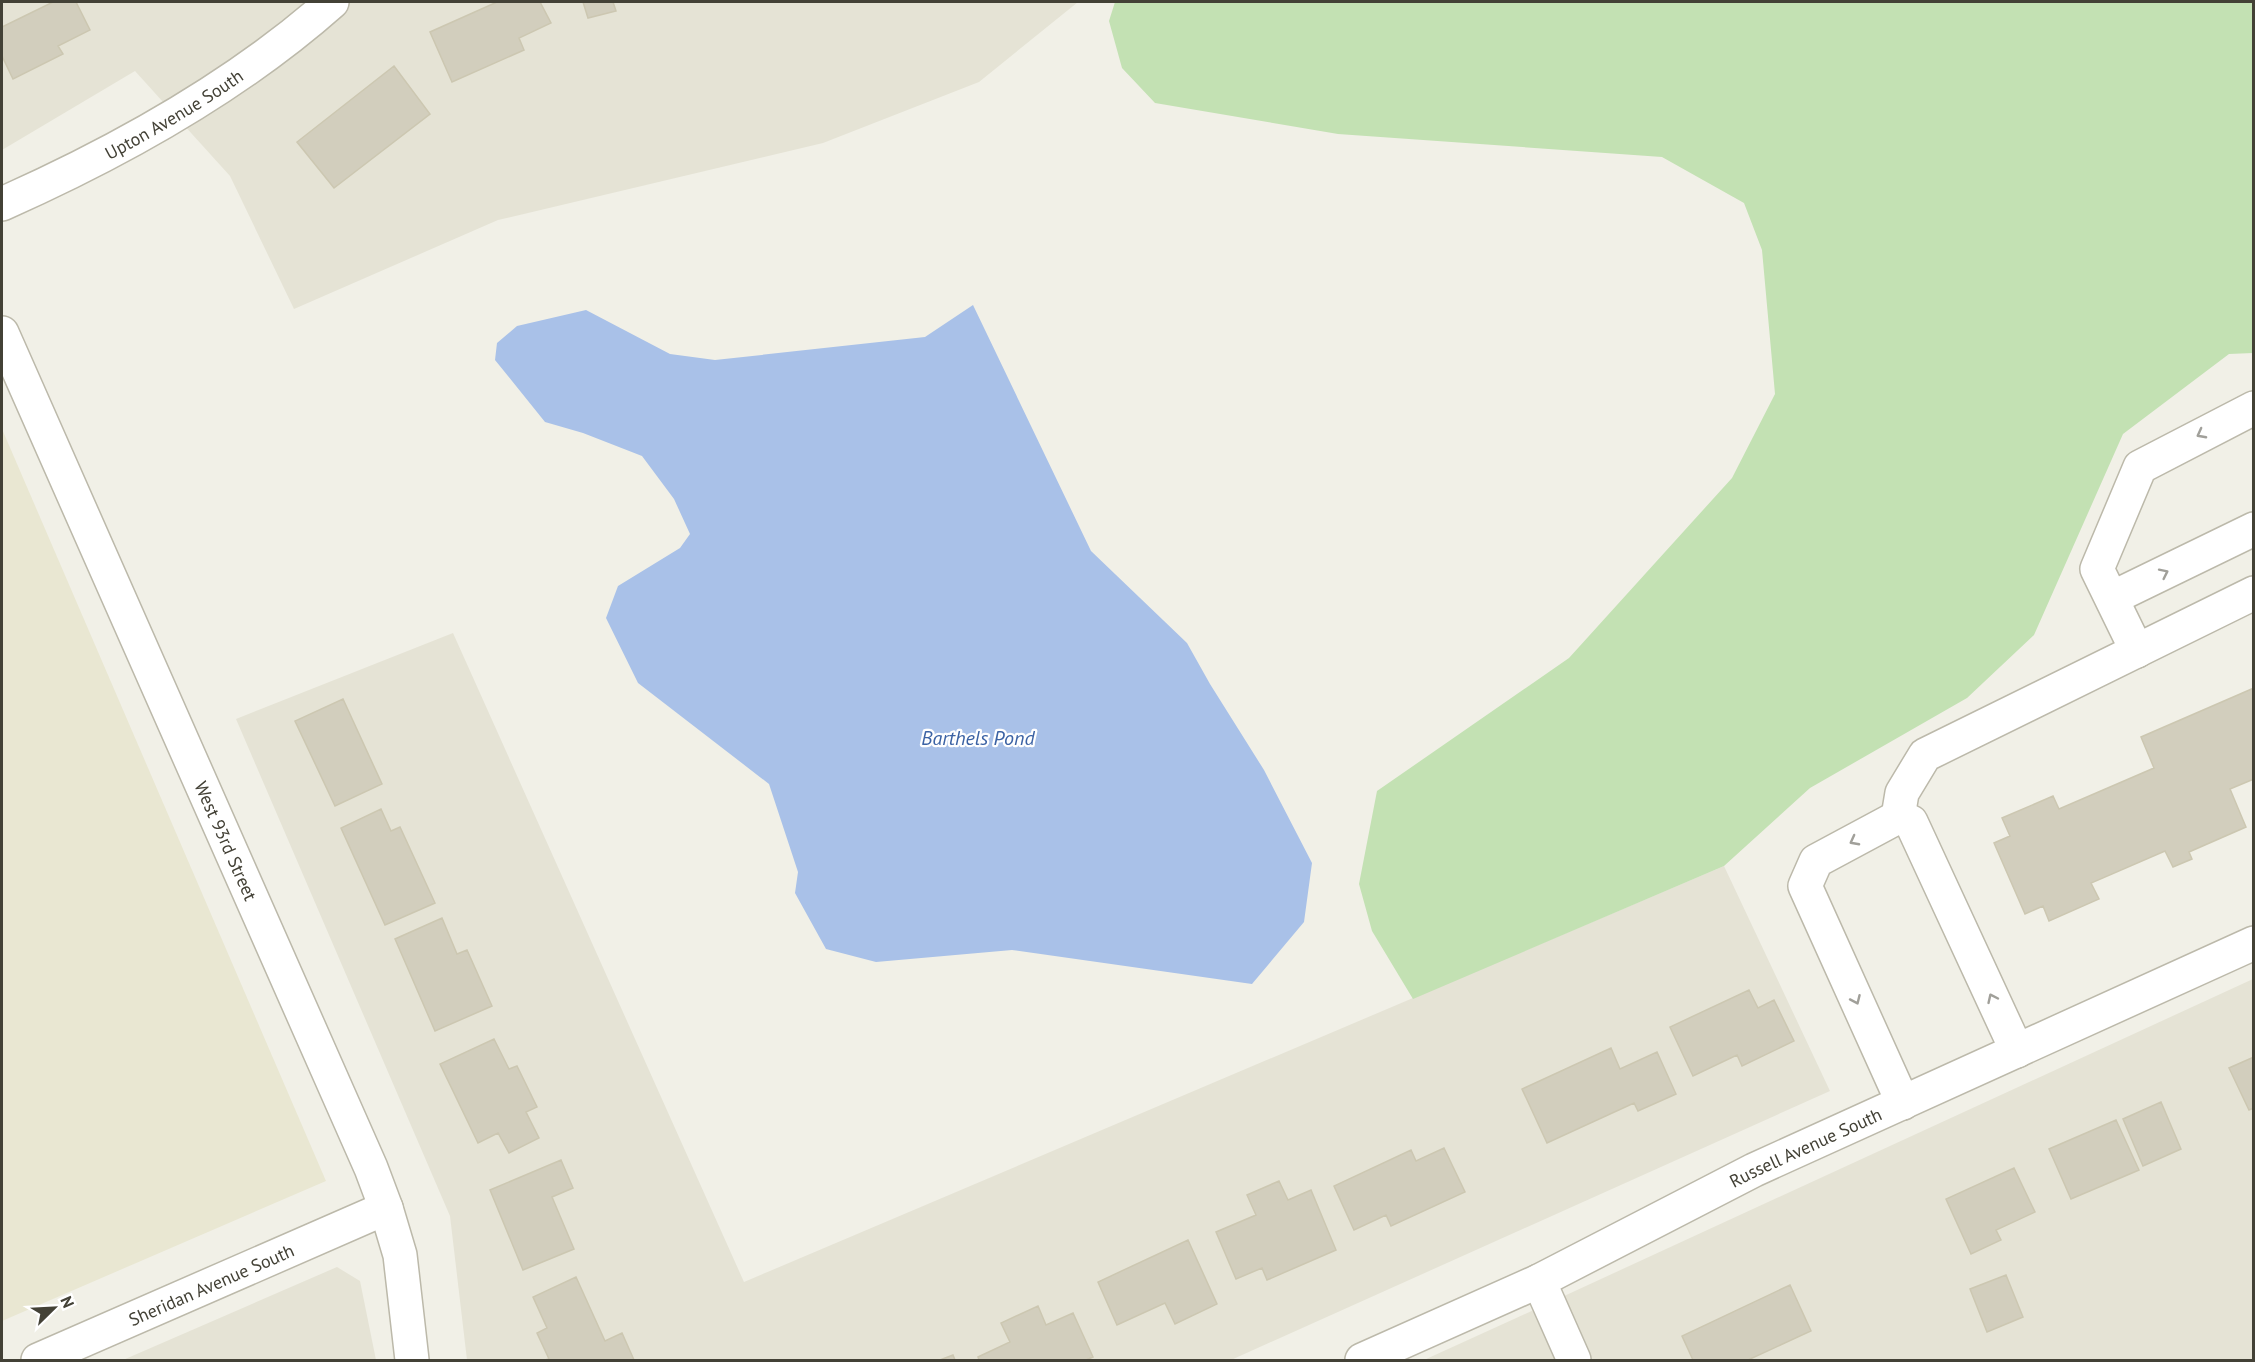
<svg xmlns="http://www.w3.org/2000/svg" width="2255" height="1362" font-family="'PT Sans',sans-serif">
  <rect width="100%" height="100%" fill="#f1f0e7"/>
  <path fill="#e5e3d5" d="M2,2H1078L979,82L823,143L498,220L294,309L230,176L135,71L2,150Z
    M453,633L744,1282L1724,866L1830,1091L1231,1360H467L450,1216L236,719Z
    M2253,979V1360H1424L1514,1319Z
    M337,1267L360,1281L376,1360H123Z"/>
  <path fill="#e9e7d2" d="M2,429L326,1181L2,1321Z"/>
  <path fill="#c3e1b3" d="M1115,2H2253V353L2229,354L2123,434L2034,635L1967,698L1810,788L1724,866L1413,999L1372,931L1359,884L1377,791L1569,658L1732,478L1775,394L1762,250L1744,203L1662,157L1338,134L1155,103L1122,68L1109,21Z"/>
  <path fill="#a9c1e8" d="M973,305L1091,551L1187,643L1210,684L1264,770L1312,863L1304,922L1252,984L1012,950L876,962L826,949L795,893L798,872L769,784L638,683L606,618L618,586L680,548L690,534L674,499L642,456L583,433L545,422L495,360L497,343L517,326L586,310L670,354L715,360L925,337Z"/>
  <path fill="#d2cebd" stroke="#ccc7b1" stroke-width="1.5" d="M53,2H76L90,30L58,46L63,54L13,79L2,56V27Z
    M497,2H540L551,23L519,38L524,50L452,82L430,32Z
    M583,2H613L616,11L588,18Z
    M394,66L430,114L334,188L297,142Z
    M2254,688V779L2230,789L2246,827L2189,852L2192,859L2173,867L2165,851L2091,883L2099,899L2049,921L2043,906L2025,914L1994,843L2010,836L2002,818L2053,796L2059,809L2154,768L2141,737Z
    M343,699L382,784L335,806L295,721Z
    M381,809L391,831L400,827L435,903L385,925L341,828Z
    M442,918L457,954L467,950L492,1006L435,1031L395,939Z
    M1749,990L1758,1008L1774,1000L1794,1041L1742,1066L1737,1055L1693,1076L1670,1027Z
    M494,1039L509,1069L517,1066L537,1107L526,1112L539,1138L509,1153L498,1133L478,1143L440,1064Z
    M1611,1048L1620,1069L1657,1052L1676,1094L1638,1111L1634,1103L1547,1143L1522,1089Z
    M2254,1057V1108L2249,1110L2229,1068Z
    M2161,1102L2181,1149L2143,1166L2123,1119Z
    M2116,1120L2139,1170L2071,1199L2049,1149Z
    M1444,1148L1465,1192L1391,1226L1386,1215L1354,1230L1334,1186L1411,1150L1416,1161Z
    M561,1160L573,1188L552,1197L574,1249L523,1270L490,1190Z
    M2014,1168L2035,1212L1996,1230L2001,1240L1971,1254L1946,1199Z
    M1279,1181L1288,1200L1311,1190L1336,1250L1267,1280L1262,1268L1236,1279L1216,1232L1256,1215L1247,1195Z
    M1188,1240L1217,1304L1175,1324L1165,1303L1117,1325L1098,1282Z
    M2006,1275L2023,1317L1987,1332L1970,1289Z
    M576,1277L605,1341L622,1333L634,1360H545L549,1359L537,1333L547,1328L533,1297Z
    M1790,1285L1811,1331L1748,1360H1693L1682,1336Z
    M1038,1306L1046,1325L1073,1313L1093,1357L1086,1360H979L978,1357L1010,1342L1001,1323Z
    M953,1355L955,1360H940Z"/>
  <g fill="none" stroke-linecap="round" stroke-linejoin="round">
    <g stroke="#bcb9aa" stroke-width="36">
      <g id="minor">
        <path id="s1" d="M2,204C119,152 235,88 332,2"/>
        <path id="s2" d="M2,333L371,1168L386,1208L400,1255L412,1360"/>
        <path d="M2112,598L2254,529"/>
        <path d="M2137,651L2097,569L2140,467L2254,408"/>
        <path d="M1898,817L1902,793L1925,755L2254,593"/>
        <path d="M1903,1103L1805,886L1816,861L1898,817L1911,822L2017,1051"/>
        <path d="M1539,1281L1574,1360"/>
        <path id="s3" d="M38,1360L386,1208"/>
        <path id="s4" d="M1362,1360L1539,1281L1754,1170L2254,943"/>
      </g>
    </g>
    <use href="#minor" stroke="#fff" stroke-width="33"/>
  </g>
  <defs><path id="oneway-chevron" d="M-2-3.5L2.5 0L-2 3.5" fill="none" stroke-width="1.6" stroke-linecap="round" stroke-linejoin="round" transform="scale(1.5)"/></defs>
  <g stroke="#a1a09a">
    <use href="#oneway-chevron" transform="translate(2201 434) rotate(152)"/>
    <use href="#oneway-chevron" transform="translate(2164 573) rotate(-26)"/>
    <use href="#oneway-chevron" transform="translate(1854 841) rotate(152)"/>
    <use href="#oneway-chevron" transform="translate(1992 998) rotate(-115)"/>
    <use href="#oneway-chevron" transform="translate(1856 1000) rotate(66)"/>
  </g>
  <g text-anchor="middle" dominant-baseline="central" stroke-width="4.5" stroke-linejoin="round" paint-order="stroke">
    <g font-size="18" fill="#434136" stroke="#fff">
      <text stroke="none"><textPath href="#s1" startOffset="194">Upton Avenue South</textPath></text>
      <text stroke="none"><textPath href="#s2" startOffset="555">West 93rd Street</textPath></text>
      <text stroke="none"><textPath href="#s4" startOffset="492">Russell Avenue South</textPath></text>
      <text stroke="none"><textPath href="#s3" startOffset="189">Sheridan Avenue South</textPath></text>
    </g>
    <g font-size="20" font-style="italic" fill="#3b62a4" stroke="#fff">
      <text x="978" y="738">Barthels Pond</text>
    </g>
  </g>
  <rect width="2255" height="1362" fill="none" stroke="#434136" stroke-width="6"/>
  <g transform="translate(54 1308) rotate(66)" stroke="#ffffff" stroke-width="4.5" paint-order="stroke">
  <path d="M0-4.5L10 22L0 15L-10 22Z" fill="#434136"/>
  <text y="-9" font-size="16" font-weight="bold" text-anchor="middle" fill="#434136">N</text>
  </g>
</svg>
